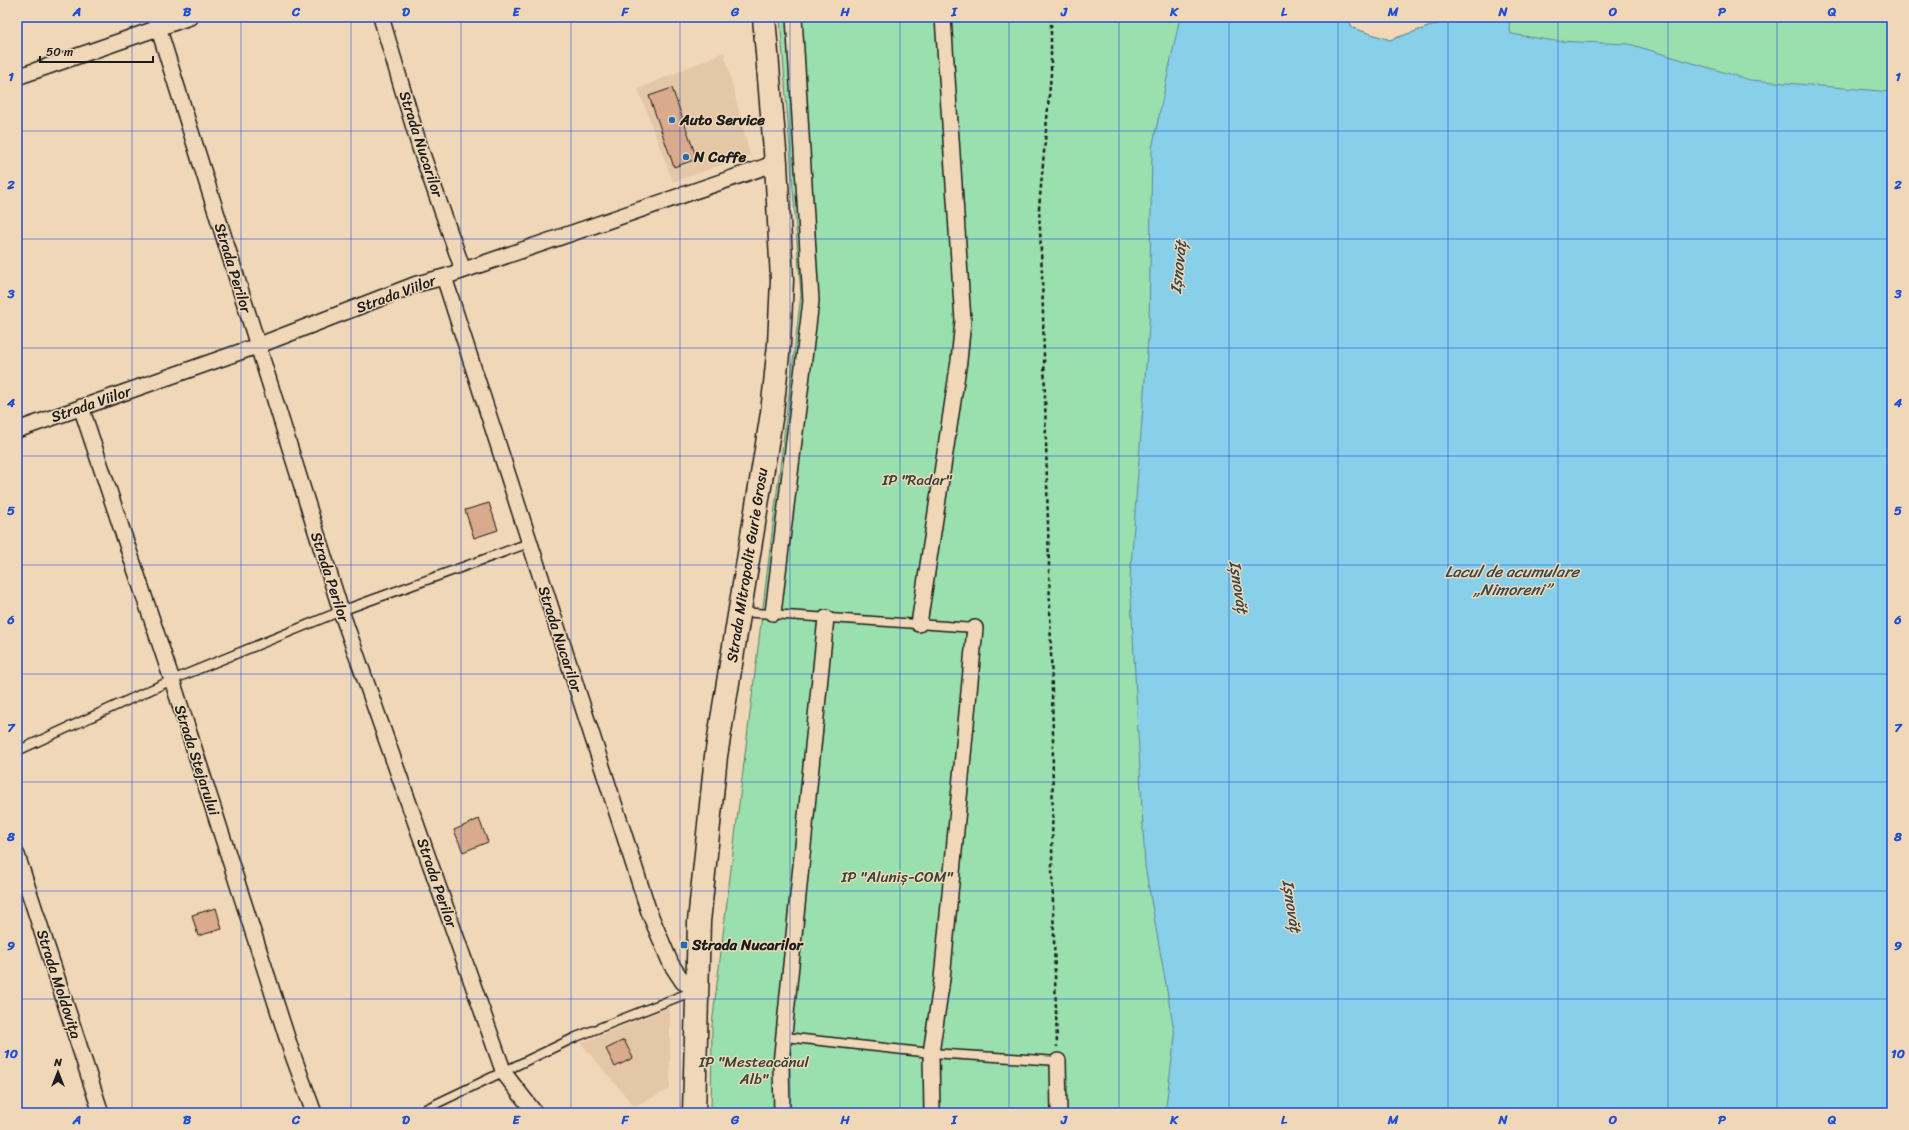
<svg xmlns="http://www.w3.org/2000/svg" width="1909" height="1130" font-family="Sriracha,sans-serif">
  <rect width="100%" height="100%" fill="#efd7b7"/>
  <filter id="ink" filterUnits="userSpaceOnUse"><feTurbulence type="fractalNoise" baseFrequency=".025" numOctaves="2"/><feDisplacementMap in="SourceGraphic" scale="8" xChannelSelector="R" yChannelSelector="G"/><feConvolveMatrix kernelMatrix="1 2 1 2 8 2 1 2 1" color-interpolation-filters="sRGB"/></filter>
  <g filter="url(#ink)">
    <path fill="#e4c7a7" d="M724,52L750,155L673,182L638,89Z
      M670,1007V1089L634,1106L581,1043Z"/>
    <path fill="#9ae0ae" stroke="#5b7e65" d="M780,17H1348L1352,28L1390,40L1458,17H1892V377L1181,1113H711L712,1025L801,295Z"/>
    <path fill="#88cfe9" stroke="#5d8797" d="M1180,17H1348L1352,28L1390,40L1458,17H1508L1511,34L1555,41L1629,44L1750,80L1892,92V1113H1165L1175,1036L1145,866L1130,579L1149,325L1152,148Z"/>
    <path fill="#d9aa8b" stroke="#1c1c1c" d="M672,88L697,159L674,167L649,96Z
      M489,503L498,530L474,538L465,510Z
      M479,819L488,842L463,852L454,830Z
      M216,908L222,929L198,936L192,915Z
      M624,1040L633,1058L615,1067L606,1049Z"/>
    <g fill="none" stroke-linecap="round" stroke-linejoin="round">
      <g stroke="#1c1c1c" stroke-width="11">
        <path id="lane" d="M741,612L975,628
          M17,751L172,680L341,611L529,543
          M785,1037L931,1053L1058,1061
          M417,1113L576,1037L696,990"/>
      </g>
      <g stroke="#1c1c1c" stroke-width="18">
        <path id="street" d="M155,17L341,611L504,1073L535,1113
          M381,17L420,148L463,270
          M17,77L190,17
          M444,277L649,912L671,964L683,982L697,990
          M81,407L172,680L291,1050L314,1113
          M17,430L257,346L417,284L444,277L776,163
          M773,613L811,301L794,17
          M919,624L959,361L963,321L943,17
          M17,855L101,1113
          M1058,1061L1059,1113
          M782,1113L781,1064L826,618
          M932,1113L931,1053L942,979L975,628"/>
      </g>
      <g stroke="#1c1c1c" stroke-width="25">
        <path id="secondary" d="M694,1113L699,922L716,756L772,413L779,344L782,280L776,163L764,17"/>
      </g>
      <path stroke="#1c1c1c" stroke-width="2.5" stroke-dasharray="4 3" stroke-linecap="butt" d="M1051,17V74L1039,208L1042,273L1053,735L1052,868L1057,1047"/>
      <use href="#lane" stroke="#efd7b7" stroke-width="8"/>
      <use href="#street" stroke="#efd7b7" stroke-width="15"/>
      <use href="#secondary" stroke="#efd7b7" stroke-width="22"/>
    </g>
  </g>
  <path fill="none" stroke="#1d4ed8" stroke-width="1" stroke-opacity="0.55" d="M132,17V1113M241,17V1113M351,17V1113M461,17V1113M571,17V1113M680,17V1113M790,17V1113M900,17V1113M1009,17V1113M1119,17V1113M1229,17V1113M1338,17V1113M1448,17V1113M1558,17V1113M1668,17V1113M1777,17V1113M17,131H1892M17,239H1892M17,348H1892M17,456H1892M17,565H1892M17,674H1892M17,782H1892M17,891H1892M17,999H1892"/>
  <g fill="#1f6fb2" stroke="#efd7b7" stroke-width="1.5">
    <circle cx="672" cy="120" r="4"/>
    <circle cx="686" cy="157" r="4"/>
    <rect x="680" y="941" width="8" height="8" rx="2"/>
  </g>
  <g text-anchor="middle" dominant-baseline="central" stroke-width="3" stroke-linejoin="round" paint-order="stroke">
    <g font-size="15" font-weight="bold" fill="#1c1c1c" stroke="#efd7b7" text-anchor="start">
      <text x="680" y="120">Auto Service</text>
      <text x="694" y="157">N Caffe</text>
      <text x="692" y="945">Strada Nucarilor</text>
    </g>
    <g font-size="15" fill="#1c1c1c" stroke="#efd7b7">
      <text transform="translate(421 144) rotate(72)">Strada Nucarilor</text>
      <text transform="translate(233 268) rotate(73)">Strada Perilor</text>
      <text transform="translate(396 294) rotate(-20)">Strada Viilor</text>
      <text transform="translate(91 404) rotate(-19)">Strada Viilor</text>
      <text transform="translate(747 565) rotate(-81)">Strada Mitropolit Gurie Grosu</text>
      <text transform="translate(330 577) rotate(72)">Strada Perilor</text>
      <text transform="translate(560 639) rotate(72)">Strada Nucarilor</text>
      <text transform="translate(197 760) rotate(72)">Strada Stejarului</text>
      <text transform="translate(437 883) rotate(71)">Strada Perilor</text>
      <text transform="translate(59 984) rotate(72)">Strada Moldovița</text>
    </g>
    <g font-size="15" fill="#354339" stroke="#efd7b7">
      <text x="917" y="480">IP "Radar"</text>
      <text x="897" y="877">IP "Aluniș-COM"</text>
      <text x="754" y="1062">IP "Mesteacănul<tspan x="754" dy="17">Alb"</tspan></text>
    </g>
    <g font-size="16" font-style="italic" fill="#37494f" stroke="#efd7b7">
      <text transform="translate(1178 267) rotate(-84)">Ișnovăț</text>
      <text x="1512" y="571">Lacul de acumulare<tspan x="1512" dy="18">„Nimoreni”</tspan></text>
      <text transform="translate(1239 587) rotate(81)">Ișnovăț</text>
      <text transform="translate(1292 906) rotate(81)">Ișnovăț</text>
    </g>
  </g>
  <rect width="1909" height="1130" fill="none" stroke="#efd7b7" stroke-width="44"/>
  <g transform="translate(58 1072)" stroke="#efd7b7" stroke-width="3" paint-order="stroke">
  <path d="M0-3L7 15L0 10L-7 15Z" fill="#1c1c1c"/>
  <text y="-6" font-size="11" font-weight="bold" text-anchor="middle" fill="#1c1c1c">N</text>
  </g>
  <path d="M40 56v6h113v-6" fill="none" stroke="#1c1c1c" stroke-width="2"/>
  <text x="46" y="56" font-size="12" fill="#1c1c1c" stroke="#efd7b7" stroke-width="3" paint-order="stroke">50 m</text>
  <rect x="22" y="22" width="1865" height="1086" fill="none" stroke="#1d4ed8" stroke-width="1.5"/>
  <g font-size="13" text-anchor="middle" font-weight="bold" fill="#1d4ed8">
    <text x="77" y="16">A</text>
    <text x="187" y="16">B</text>
    <text x="296" y="16">C</text>
    <text x="406" y="16">D</text>
    <text x="516" y="16">E</text>
    <text x="625" y="16">F</text>
    <text x="735" y="16">G</text>
    <text x="845" y="16">H</text>
    <text x="954" y="16">I</text>
    <text x="1064" y="16">J</text>
    <text x="1174" y="16">K</text>
    <text x="1284" y="16">L</text>
    <text x="1393" y="16">M</text>
    <text x="1503" y="16">N</text>
    <text x="1613" y="16">O</text>
    <text x="1722" y="16">P</text>
    <text x="1832" y="16">Q</text>
    <text x="11" y="81">1</text>
    <text x="1898" y="81">1</text>
    <text x="11" y="189">2</text>
    <text x="1898" y="189">2</text>
    <text x="11" y="298">3</text>
    <text x="1898" y="298">3</text>
    <text x="11" y="407">4</text>
    <text x="1898" y="407">4</text>
    <text x="11" y="515">5</text>
    <text x="1898" y="515">5</text>
    <text x="11" y="624">6</text>
    <text x="1898" y="624">6</text>
    <text x="11" y="732">7</text>
    <text x="1898" y="732">7</text>
    <text x="11" y="841">8</text>
    <text x="1898" y="841">8</text>
    <text x="11" y="950">9</text>
    <text x="1898" y="950">9</text>
    <text x="11" y="1058">10</text>
    <text x="1898" y="1058">10</text>
    <text x="77" y="1124">A</text>
    <text x="187" y="1124">B</text>
    <text x="296" y="1124">C</text>
    <text x="406" y="1124">D</text>
    <text x="516" y="1124">E</text>
    <text x="625" y="1124">F</text>
    <text x="735" y="1124">G</text>
    <text x="845" y="1124">H</text>
    <text x="954" y="1124">I</text>
    <text x="1064" y="1124">J</text>
    <text x="1174" y="1124">K</text>
    <text x="1284" y="1124">L</text>
    <text x="1393" y="1124">M</text>
    <text x="1503" y="1124">N</text>
    <text x="1613" y="1124">O</text>
    <text x="1722" y="1124">P</text>
    <text x="1832" y="1124">Q</text>
  </g>
</svg>
